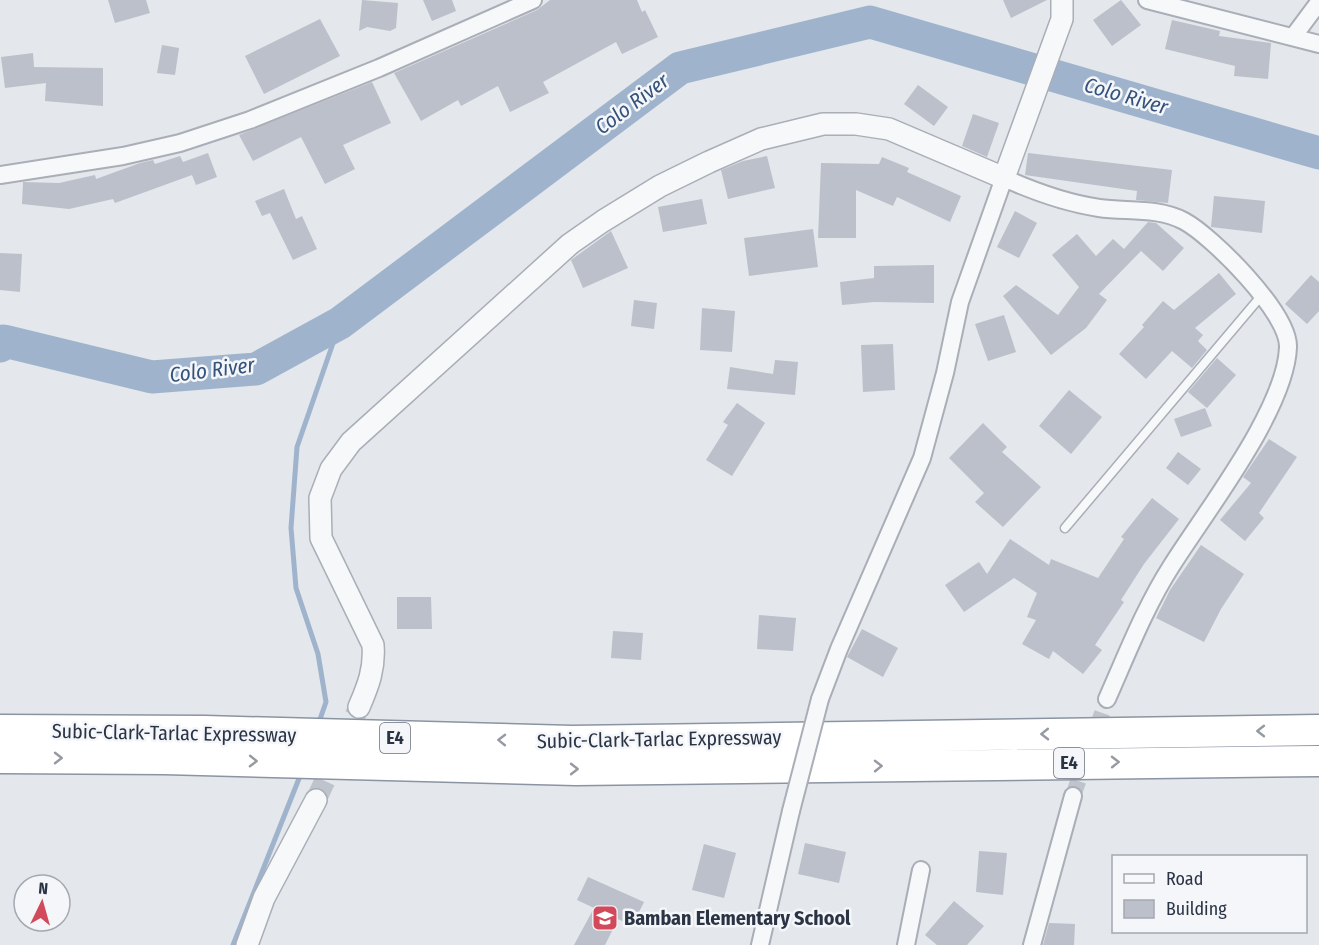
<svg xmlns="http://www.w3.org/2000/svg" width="1319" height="945" font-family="'Fira Sans Condensed',sans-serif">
  <rect width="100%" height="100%" fill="#e4e7ec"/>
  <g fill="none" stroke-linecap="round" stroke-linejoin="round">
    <path stroke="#9fb4cc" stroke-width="5" d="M318,725L326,702L318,654L296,588L291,528L297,447L340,323
      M233,945L302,771"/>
    <path stroke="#9fb4cc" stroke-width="33" d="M0,346L4,341L152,377L256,369L340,323L680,68L870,22L1319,153"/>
  </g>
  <path fill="#bbc0ca" d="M108,0H146L150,13L115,23Z
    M362,0L398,3L396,28L390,31L367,27L359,31Z
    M423,0H452L456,11L432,21Z
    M550,0H637L642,12L645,10L658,37L622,54L616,42L543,82L549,93L510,112L498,86L461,106L458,100L421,121L394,73L537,10Z
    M1003,0H1047L1011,18Z
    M1121,0L1141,25L1112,46L1093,20Z
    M320,19L340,56L264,94L245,56Z
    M1172,20L1220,31L1219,36L1271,43L1268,79L1234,76L1235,66L1165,49Z
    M162,45L179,48L175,75L157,73Z
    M33,53L34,67L103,68V106L45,101L46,83L5,88L1,57Z
    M372,82L391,123L343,145L355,169L325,184L301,137L253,161L239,135Z
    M918,85L948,107L934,126L904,104Z
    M973,114L999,123L987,157L962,146Z
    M208,153L217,177L196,185L192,175L115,203L113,199L69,209L22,204L23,182L59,183L95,175L96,179L140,163L153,160L155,164L180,156L183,162Z
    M1028,153L1172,170L1168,203L1136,200L1137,191L1025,175Z
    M767,156L775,188L728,199L721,170L743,161Z
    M882,157L909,168L907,172L961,196L950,222L897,197L893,206L856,190V238H818L821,163L879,164Z
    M284,189L296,219L302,216L317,249L293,260L270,213L262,216L255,201Z
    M1214,196L1265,201L1262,233L1211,227Z
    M702,199L707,224L663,232L658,207Z
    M1015,211L1037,223L1019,258L997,247Z
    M1148,222L1156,223L1184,248L1163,271L1141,251L1099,294L1107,300L1086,328L1051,355L1003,296L1016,285L1058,315L1079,287L1052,255L1077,234L1096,256L1113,239L1124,249Z
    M813,229L818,267L749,276L744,238Z
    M611,231L628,268L583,288L571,260Z
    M0,253L22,254L20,292L0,290Z
    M934,265V303L874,302L842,305L840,282L874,278V266Z
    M1219,273L1236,294L1195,328L1203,335L1198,341L1207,350L1192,368L1172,351L1146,379L1119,354L1144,327L1142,325L1163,301L1174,310Z
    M1311,275L1319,282V311L1307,324L1285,304Z
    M634,300L657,303L654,329L631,326Z
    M702,308L735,311L732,352L700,350Z
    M1004,315L1016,352L988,361L975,324Z
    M893,344L895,390L863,392L861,345Z
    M1217,358L1236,375L1207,408L1188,392Z
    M775,360L798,362L795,395L727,389L730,367L773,374Z
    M1069,390L1102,417L1071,454L1039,426Z
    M737,403L765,423L732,476L706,460L728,425L723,422Z
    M1205,408L1212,426L1181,437L1174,419Z
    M983,423L1007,447L1002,452L1041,487L1003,527L975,502L984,493L949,458Z
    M1269,439L1297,457L1259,513L1264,518L1245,541L1220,520L1251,483L1243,477Z
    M1178,452L1201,469L1188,485L1166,468Z
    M1152,498L1179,519L1144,564L1121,600L1124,602L1095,645L1102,650L1083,674L1053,651L1049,659L1022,644L1036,620L1027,617L1037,593L1014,578L964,612L945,585L979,562L987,574L1010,539L1049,565L1051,559L1098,578L1124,539L1121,537Z
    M1201,545L1244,574L1221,609L1204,642L1156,618L1170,590Z
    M397,597H431L432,629H397Z
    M759,615L796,618L793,651L757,649Z
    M862,629L898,648L883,677L847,657Z
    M613,631L643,633L641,660L611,658Z
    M805,843L846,852L839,883L798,874Z
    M704,844L736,853L724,898L692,890Z
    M979,851L1007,853L1003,895L976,892Z
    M588,877L644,902L632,926L618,919L605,945H574L594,908L577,900Z
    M954,901L984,926L967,945H937L925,935Z
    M1049,923L1075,924L1074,945H1043Z"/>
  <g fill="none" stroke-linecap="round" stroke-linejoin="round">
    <path stroke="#bfc3cb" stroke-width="16" stroke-dasharray="16 8" stroke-linecap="butt" d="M1073,796L1107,699"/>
    <path stroke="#bfc3cb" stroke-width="21" stroke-dasharray="21 10" stroke-linecap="butt" d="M316,800L359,707"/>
    <g stroke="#a9aeb7" stroke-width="11">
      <path id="service" d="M1065,528L1262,295"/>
    </g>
    <g stroke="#a9aeb7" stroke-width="20">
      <path id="minor" d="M1147,0L1319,44
        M1293,37L1319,2
        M0,175L123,156L180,143L250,120L379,68L533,0
        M820,699L839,649L922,458L945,373L960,302L1004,178C1035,192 1066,203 1099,208C1127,212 1157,207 1184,221C1212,236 1289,313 1288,347C1286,409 1206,511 1172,565C1145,607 1127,654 1107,699
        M760,945L791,811
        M906,945L921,870
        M1032,945L1073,796"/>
    </g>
    <g stroke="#a9aeb7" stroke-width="24">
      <path id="tertiary" d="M359,707C368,686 375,669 373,645L321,538L320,498L331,469L351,442L570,244L603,221L660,186L709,162L761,139L823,124H856L889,129L1004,178L1062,19V0
        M247,945L264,898L316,800"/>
    </g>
    <g stroke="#8b94a3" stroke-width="33">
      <path id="motorway" d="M0,730L205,731L572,741L1319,730
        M0,758L164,759L576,770L1319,761"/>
    </g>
    <use href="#service" stroke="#f7f8fa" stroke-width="8"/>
    <use href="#minor" stroke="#f7f8fa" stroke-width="16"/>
    <use href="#tertiary" stroke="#f7f8fa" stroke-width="21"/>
    <use href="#motorway" stroke="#fff" stroke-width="30"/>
    <g stroke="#a9aeb7" stroke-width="20" stroke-linecap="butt">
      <path id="minor-bridge" d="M791,811L820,699"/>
    </g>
    <use href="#minor-bridge" stroke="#f7f8fa" stroke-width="16"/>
  </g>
  <defs><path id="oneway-chevron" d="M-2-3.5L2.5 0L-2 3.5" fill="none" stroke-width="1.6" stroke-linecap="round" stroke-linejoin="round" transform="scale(1.5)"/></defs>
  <g stroke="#959aa2">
    <use href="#oneway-chevron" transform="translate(1261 731) rotate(180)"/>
    <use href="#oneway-chevron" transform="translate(1045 734) rotate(179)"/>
    <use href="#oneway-chevron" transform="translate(502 740) rotate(-179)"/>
    <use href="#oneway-chevron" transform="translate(58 758)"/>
    <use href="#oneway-chevron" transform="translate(253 761) rotate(1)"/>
    <use href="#oneway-chevron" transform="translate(1115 762) rotate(-1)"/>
    <use href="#oneway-chevron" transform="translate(878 766) rotate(-1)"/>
    <use href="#oneway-chevron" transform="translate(574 769)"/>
  </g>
  <defs>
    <g id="school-square" transform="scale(1.35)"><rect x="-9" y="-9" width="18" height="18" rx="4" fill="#d1495b" stroke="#f4f6f9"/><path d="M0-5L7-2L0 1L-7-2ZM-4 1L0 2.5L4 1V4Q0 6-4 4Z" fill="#fff"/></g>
  </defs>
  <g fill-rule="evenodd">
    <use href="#school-square" x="605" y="918"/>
  </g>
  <g text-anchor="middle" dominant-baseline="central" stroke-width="5" stroke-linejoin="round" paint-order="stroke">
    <g fill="#f4f6f9" stroke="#676e7b" stroke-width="1.5">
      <rect x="380" y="723" width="30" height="30" rx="4.5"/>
      <rect x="1054" y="748" width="30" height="30" rx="4.5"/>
    </g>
    <g font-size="18" font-weight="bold" fill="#2b3445">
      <text x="395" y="738">E4</text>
      <text x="1069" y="763">E4</text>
    </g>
    <g font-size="20" fill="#2b3445" stroke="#f4f6f9">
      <text transform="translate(174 733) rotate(1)">Subic-Clark-Tarlac Expressway</text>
      <text transform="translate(659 739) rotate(-1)">Subic-Clark-Tarlac Expressway</text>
    </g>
    <g font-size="20" font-weight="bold" fill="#2b3445" stroke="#f4f6f9" text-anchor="start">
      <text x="624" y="918">Bamban Elementary School</text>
    </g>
    <g font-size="21" font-style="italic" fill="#34527a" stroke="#f4f6f9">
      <text transform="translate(1126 96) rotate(16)">Colo River</text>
      <text transform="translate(632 104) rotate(-37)">Colo River</text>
      <text transform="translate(212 370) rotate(-7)">Colo River</text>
    </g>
  </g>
  <rect x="1112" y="855" width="195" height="78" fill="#f4f6f9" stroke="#a4a8b1" stroke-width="1.5"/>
  <rect x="1124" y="874" width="30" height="9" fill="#f7f8fa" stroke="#a4a8b1" stroke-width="1.5"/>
  <text x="1166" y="885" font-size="18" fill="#2b3445">Road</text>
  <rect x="1124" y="900" width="30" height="18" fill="#bbc0ca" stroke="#a4a8b1" stroke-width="1.5"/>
  <text x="1166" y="915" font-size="18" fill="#2b3445">Building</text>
  <g transform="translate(42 903) rotate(5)"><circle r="28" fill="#f4f6f9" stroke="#a4a8b1" stroke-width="1.5"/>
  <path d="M0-4.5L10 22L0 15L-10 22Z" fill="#d1495b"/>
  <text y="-9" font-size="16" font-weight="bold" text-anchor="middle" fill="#2b3445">N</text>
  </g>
</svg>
